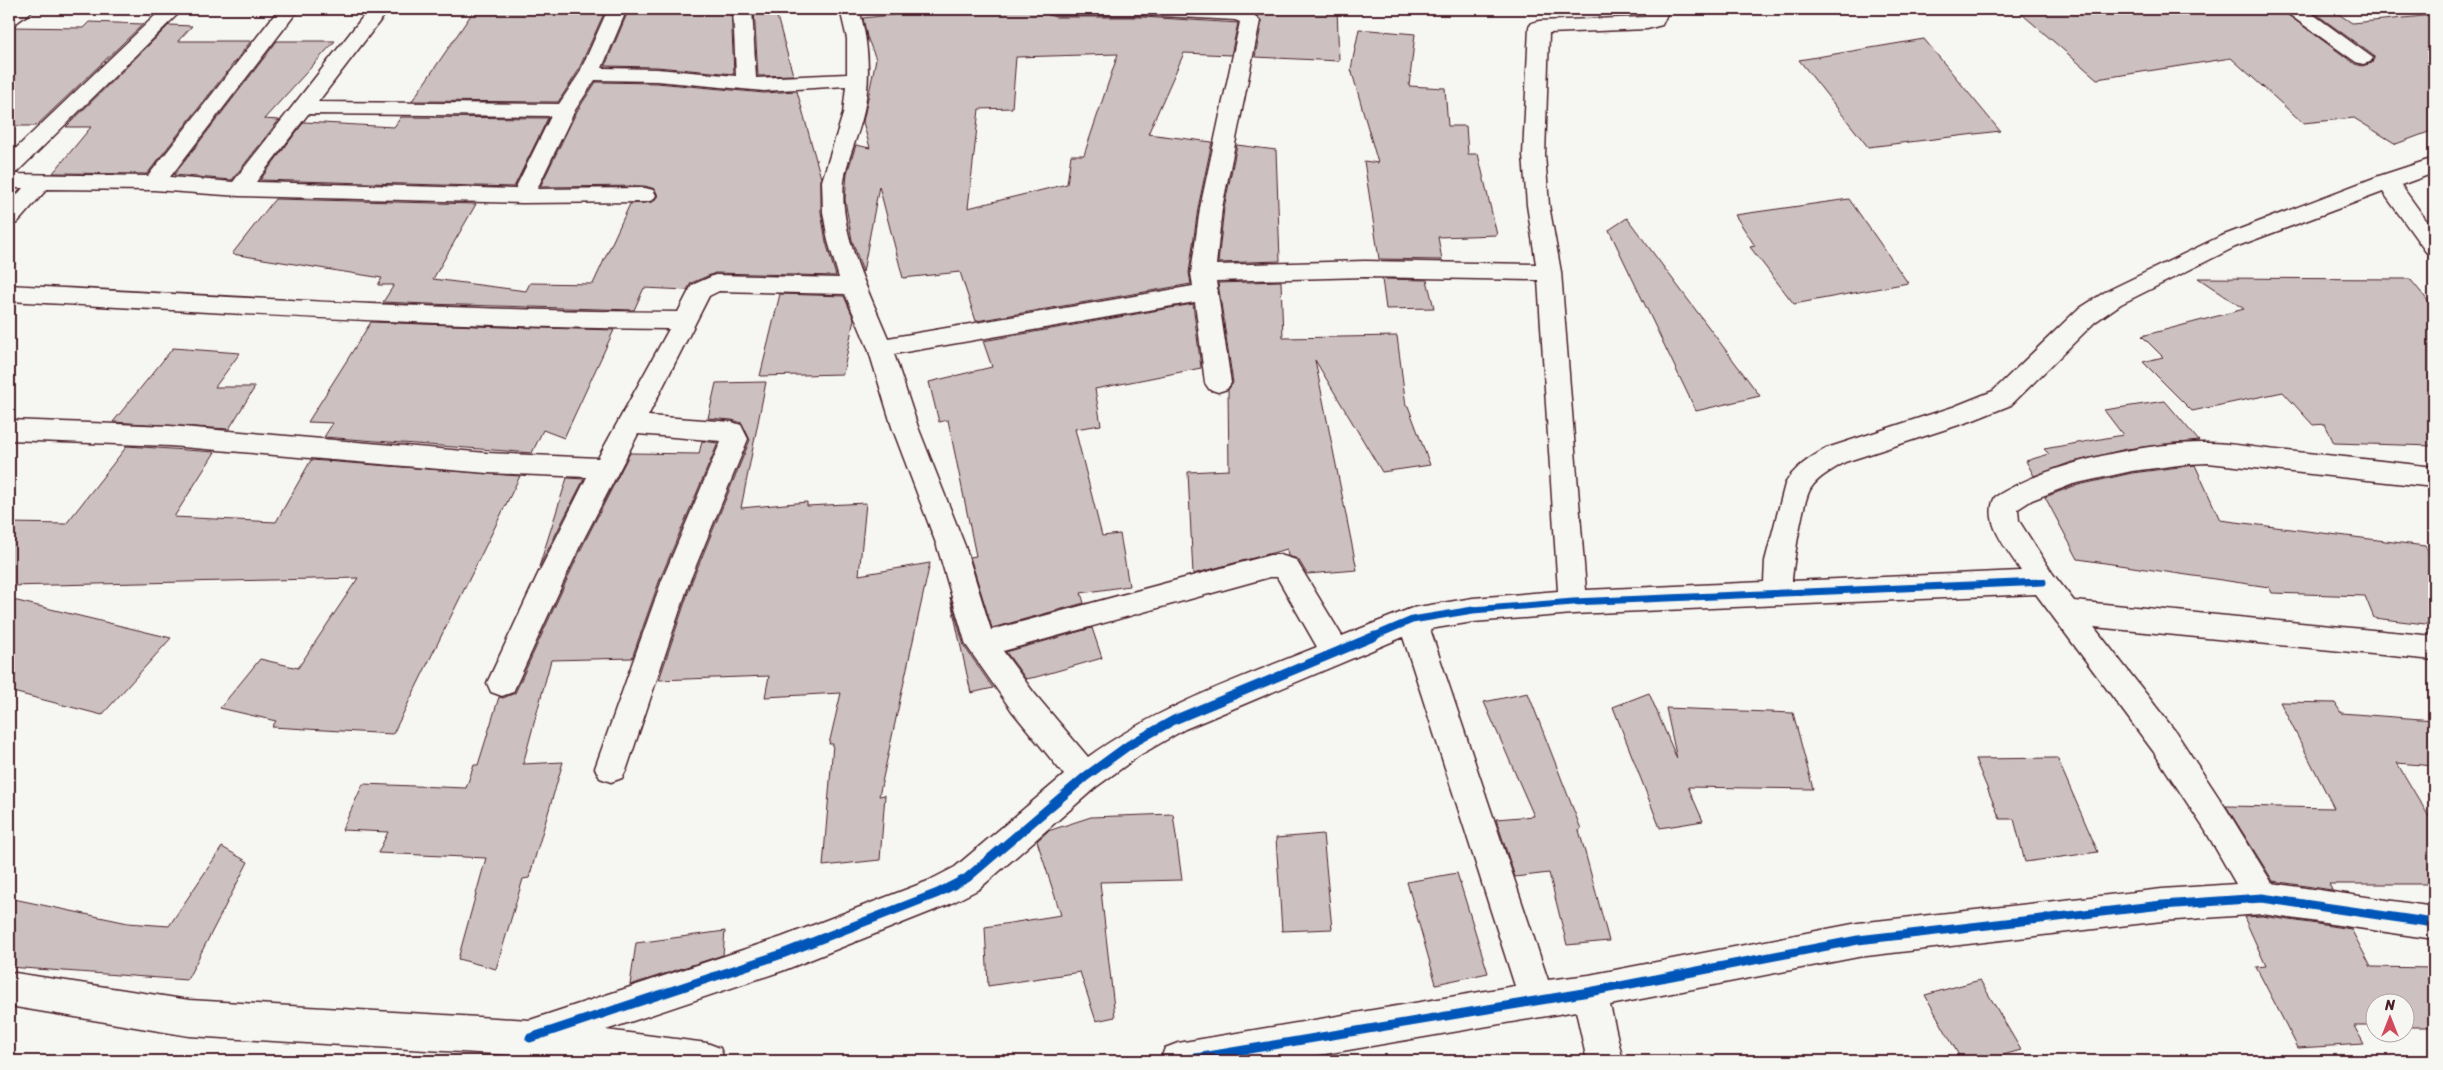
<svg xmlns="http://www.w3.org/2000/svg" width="2443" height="1070" font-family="Sriracha,sans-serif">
  <rect width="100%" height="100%" fill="#f6f6f2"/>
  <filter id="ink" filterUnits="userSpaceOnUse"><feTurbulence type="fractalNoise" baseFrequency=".02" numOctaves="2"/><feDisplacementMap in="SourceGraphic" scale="10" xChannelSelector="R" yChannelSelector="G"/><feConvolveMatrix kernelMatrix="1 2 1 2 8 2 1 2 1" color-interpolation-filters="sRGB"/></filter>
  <g filter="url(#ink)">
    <path fill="#ccc1c0" stroke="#4a1f2b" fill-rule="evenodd" d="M475,9H606L577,73L558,102L412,101Z
      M629,9H731L734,74L657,67L605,66Z
      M754,9H775L793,75L758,76Z
      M949,9H1045L1048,15L1056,17H1143L1238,23L1231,55L1184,53L1148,134L1212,142L1198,208L1189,273L1191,284L976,321L960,272L903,278L879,186L863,272L852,240L845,200L847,173L856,145L870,148L863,122L876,59L867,37L863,18ZM1118,54L1084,155H1071L1067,184L968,208L979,109L1012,108L1016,57Z
      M1245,9H1337L1339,61L1255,57L1262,21L1252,11Z
      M2016,9H2273L2278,13L2284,12L2355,64L2362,66L2372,63L2374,56L2309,9H2331L2352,23L2434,15V130L2396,144L2354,118L2303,123L2231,58L2097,79Z
      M89,22L143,24L36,126H9V27L83,28Z
      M169,25L192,26L178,41H251L147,174L53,173L91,127H66Z
      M1359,29L1415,34L1409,86L1445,88L1448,126H1466L1468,154H1478L1497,235L1438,237L1442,260L1379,259L1364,161L1378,163L1351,69Z
      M1924,39L2000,131L1868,147L1799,60Z
      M277,41H335L264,119L279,120L232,180L174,175Z
      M596,82L657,83L764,93L797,91L821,178V212L826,242L836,276L715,273L691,283L687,290L644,288L634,310L427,304L383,302L394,285H378L382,278L232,254L275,199L476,204L433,279L526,291L530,283L593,284L630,204L653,202L658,196L655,189L645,186L540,187L577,111Z
      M401,117L548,118L514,187L260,180L304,122L394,127Z
      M1237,145L1276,150L1280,261L1218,263L1224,208Z
      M1849,199L1908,283L1794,304L1750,247L1755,246L1735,215Z
      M1627,218L1760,396L1696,411L1609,230Z
      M2198,278L2410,279L2434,308V446L2334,443L2325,424L2313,425L2283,392L2192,411L2143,362L2163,357L2142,336L2244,309Z
      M1382,279L1427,280L1434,308L1386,309Z
      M1281,281L1283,338L1397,336L1406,406H1408L1430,465L1382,472L1315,360L1357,570L1307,574L1298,559L1288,556L1287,549L1193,574L1188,472L1229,470L1228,390L1233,383L1218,283Z
      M780,294L844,296L854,319L843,374L760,376Z
      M1193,304L1201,368L1095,389L1101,425L1075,429L1102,536L1120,534L1129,586L1081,593L1084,603L992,628L970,557L976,556L948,420L939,422L929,382L992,367L983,341Z
      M371,322L504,327L614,330L564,438L543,430L532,453L324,437L333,423L308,422Z
      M173,348L240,353L215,387H255L229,429L113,422Z
      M766,382L741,508L807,502V506L866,503L859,575L930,563L879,796L885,795L880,860L823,866L833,744H829L841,693L765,697L769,676L659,680L692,581L750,440L742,423L732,420L708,418L716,383Z
      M2165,401L2199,441L2126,449L2069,463L2034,476L2026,461L2049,454L2044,449L2123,435L2104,410Z
      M702,441L718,443L660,579L632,658L551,660L523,764L563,762L529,878L523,879L496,969L458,959L486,858L378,853L388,832L342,830L363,784L466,788L474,765H478L499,697L503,698L515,693L581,549L630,453L699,454Z
      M127,446L215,452L174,517L276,522L311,460L520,476L393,734L272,727L276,721L220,708L260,659L298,668L358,578L9,586V523L66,524Z
      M2195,465L2220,520L2425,546L2434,563V625L2374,618L2365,596L2272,593L2269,587L2078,559L2045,497L2074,486L2132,473Z
      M567,478L584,479L539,567Z
      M950,597L964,646L993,688L971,693Z
      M9,599L171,638L102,715L9,691Z
      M1092,628L1102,658L1036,677L1026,679L1006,652Z
      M1528,693L1581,829L1579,830L1609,941L1567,945L1549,873L1515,877L1496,819L1534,816L1484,702Z
      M1649,693L1677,759L1666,708L1793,713L1813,789L1688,787L1703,821L1660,828L1613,707Z
      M2280,702L2335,703L2341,713L2434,720V766L2397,763L2434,825V884H2329L2332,890L2273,881L2226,806L2334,808Z
      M2057,758L2098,852L2025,862L2014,819H2000L1975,759Z
      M1173,814L1182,880L1100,882L1115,1017L1096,1021L1080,972L988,986L985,927L1061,915L1037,841L1048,831L1091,817Z
      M1323,834L1332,929L1282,931L1276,838Z
      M222,847L248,862L187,980L9,967V898L128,923L169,926Z
      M1457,873L1488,973L1436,984L1407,882Z
      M2262,916L2351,929L2371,967L2434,968V1027H2406V1002H2376V1026H2354L2364,1044L2298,1048L2256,967L2266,966L2244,917Z
      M725,931L723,955L630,985L636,943Z
      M1980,980L2021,1050L1982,1061H1962L1925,995Z"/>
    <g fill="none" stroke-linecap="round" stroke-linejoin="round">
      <g stroke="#4a1f2b" stroke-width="3">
        <path id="minor" d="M12,9H35L16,23L9,25V11Z
          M162,9H183L17,172L9,174V155Z
          M279,9H299L170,177L233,182L369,9H389L318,102L559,104L579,74L608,9H627L602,68L657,69L736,76L733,9H752L756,78L847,74V39L840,9H859C869,43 871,80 863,115C858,137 847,159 844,181C838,232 869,292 888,338L1193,286L1191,273L1200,208L1240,22L1235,20L1143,15H1056L1049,13L1047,9H1237L1251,12L1260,21L1222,208L1216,265L1365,261L1536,264L1527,205L1523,155L1529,27L1532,23L1539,21L1646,17V9H1664L1667,14L1662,25L1647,29L1549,33L1545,155L1549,205L1561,272L1586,590L1764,582L1765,561L1785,484C1793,468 1811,457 1827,448L1953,407L1993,391L2077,310L2105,292L2219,237L2379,176L2434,158V173L2401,185L2434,231V255L2426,252L2383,192L2235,247L2121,304L2095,322L2011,405L1971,421L1845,462C1834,469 1818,477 1811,488C1803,499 1793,565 1792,581L2021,571C2008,550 1982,522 1995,497C2049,463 2144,442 2207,443C2233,443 2261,449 2287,451C2336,456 2385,461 2434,467V487L2208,463L2187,464L2132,471L2073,484L2032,500L2018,509L2019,521L2053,574L2074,601L2434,636V660L2094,627L2175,731L2227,810L2272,883L2434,907V939L2262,914L2162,921L1858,957L1610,1005L1623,1061H1587L1576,1011L1284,1061H1160L1165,1048L1178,1043L1515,986L1403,637L1185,729L1140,755L1096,787L979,889L950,904L782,971L606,1030L707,1043L720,1048L725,1061H572L530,1056L189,1036L9,1006V972L189,1000L530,1020L782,937L928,881L955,867L1064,775L1012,711L966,645L937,546L892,427L868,348L845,294L719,291L709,296L648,416L732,422L741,425L748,439L690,580L627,768L622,778L611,782L600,778L595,768L662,580L721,441L638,434L579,548L513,692L502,696L491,692L487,683L538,574L587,477L487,473L170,446L9,440V420L170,426L487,453L598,458L669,329C449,327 229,313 9,301V285C232,297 455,311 678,312L692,285L715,275L839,278L828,241L823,212L822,181L843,114L846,86L764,91L657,81L595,80L575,110L537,189L645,188L653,190L656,195L653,200L645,202L522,203L239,196L154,190L47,189L17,223L9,225V204L23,188H9V174L148,176ZM308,114L551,116L515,189L256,182ZM1365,277L1538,280L1558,591L1473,598L1412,608L1342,636L1296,560L1280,555H1270L991,630L965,546L918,427L894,354L1195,302L1205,383L1209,389L1218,392L1227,389L1231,383L1216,281ZM1270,577H1277L1317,647C1238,679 1157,707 1088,757L1034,693L1003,651ZM2036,594L2153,751L2205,830L2236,884L2162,889L1858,923L1589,975L1548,980L1430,629L1473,622L1573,614Z
          M2285,9H2306L2373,58L2370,62L2363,64L2356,62L2287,13Z"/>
      </g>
      <use href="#minor" fill="#f6f6f2" fill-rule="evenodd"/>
      <g stroke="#f6f6f2" stroke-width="10">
        <path id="cycleway-far1" d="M1372,637L1412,620L1473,610L1573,602L2043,582"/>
      </g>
      <g stroke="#f6f6f2" stroke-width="12">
        <path id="cycleway" d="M530,1038L782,954L938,893L967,878L1085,777L1129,745L1174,720L1375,636
          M1178,1061L1589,992L1858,940L2162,905L2262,898L2434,923"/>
      </g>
      <use href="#cycleway-far1" stroke="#0057b8" stroke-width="7"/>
      <use href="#cycleway" stroke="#0057b8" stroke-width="9"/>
    </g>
  </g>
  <rect width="2443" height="1070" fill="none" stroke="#f6f6f2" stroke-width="30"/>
  <rect x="15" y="15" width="2413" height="1040" fill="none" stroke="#4a1f2b" stroke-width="2" filter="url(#ink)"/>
  <g transform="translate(2390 1018)"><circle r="24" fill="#f6f6f2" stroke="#b1a0a2"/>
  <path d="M0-4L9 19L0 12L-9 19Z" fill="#d1495b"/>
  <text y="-8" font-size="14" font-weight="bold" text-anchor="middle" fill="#4a1f2b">N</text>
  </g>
</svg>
